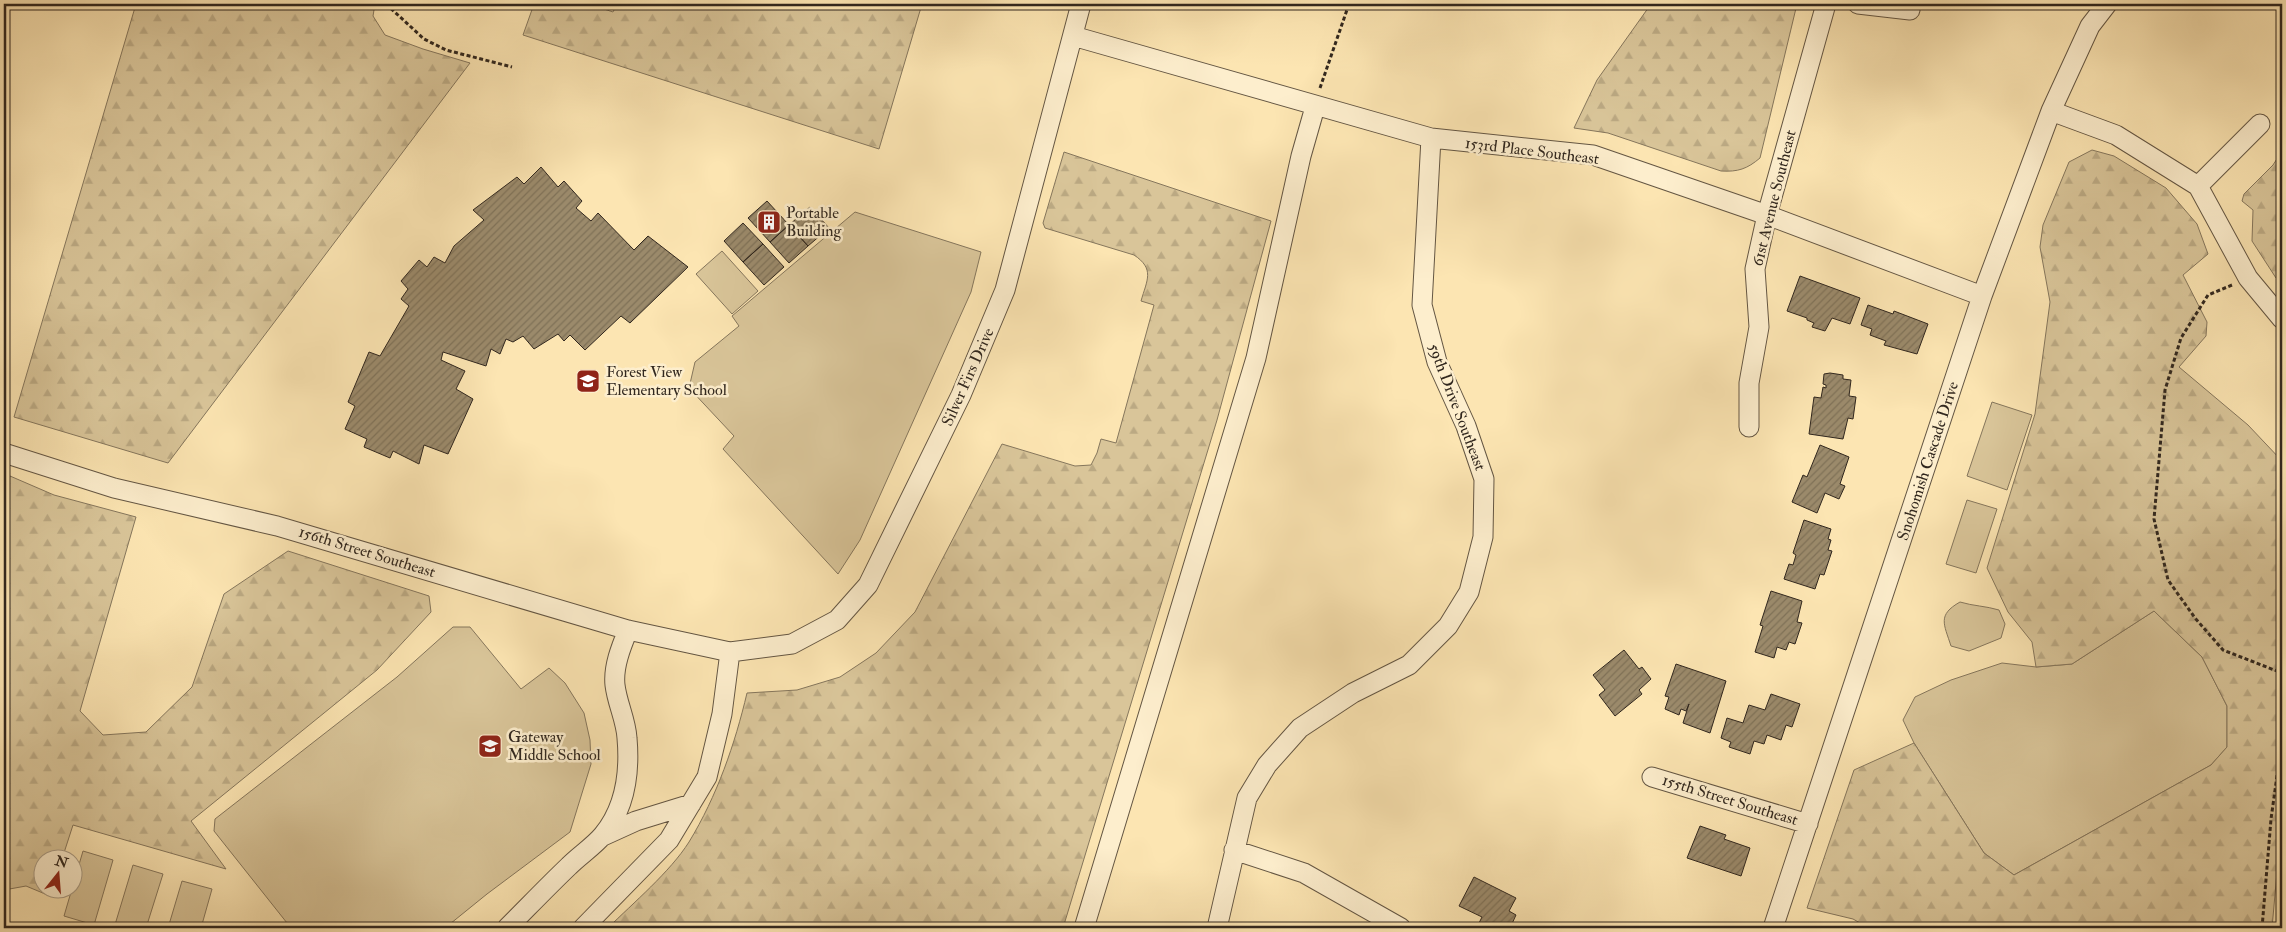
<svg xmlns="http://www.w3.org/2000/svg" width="2286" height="932" font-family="'IM FELL Double Pica',serif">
  <defs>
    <pattern id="forest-firs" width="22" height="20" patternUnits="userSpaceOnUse" patternTransform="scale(1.25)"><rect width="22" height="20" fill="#d9c599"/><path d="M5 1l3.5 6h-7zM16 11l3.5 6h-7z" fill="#bba983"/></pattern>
    <pattern id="building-hatch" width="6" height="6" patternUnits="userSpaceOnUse" patternTransform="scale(1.25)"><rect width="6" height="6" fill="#9b8a6b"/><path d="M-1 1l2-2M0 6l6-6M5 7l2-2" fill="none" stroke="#7f7157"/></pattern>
  </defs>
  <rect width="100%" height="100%" fill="#fce5b2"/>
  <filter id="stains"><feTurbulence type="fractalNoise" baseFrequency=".004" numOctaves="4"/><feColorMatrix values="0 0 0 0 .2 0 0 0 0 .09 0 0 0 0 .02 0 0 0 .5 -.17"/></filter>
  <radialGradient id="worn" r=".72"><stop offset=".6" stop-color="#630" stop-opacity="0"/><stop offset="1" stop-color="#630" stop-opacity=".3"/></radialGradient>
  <path fill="#d9c599" stroke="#85765c" d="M855,212L981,252L971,292L860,540L838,574L723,449L734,436L689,388L695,362L739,326L732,316Z
    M722,251L758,291L732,314L696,274Z
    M1992,402L2032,415L2007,490L1967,476Z
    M1967,500L1997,509L1976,573L1946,564Z
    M1960,602C1973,606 1986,606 1999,610L2005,624L2001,638L1969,651L1951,646C1944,624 1937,615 1960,602Z
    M2154,611L2202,657L2227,706V747L2211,765L2014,875L1984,853L1914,743L1903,720L1915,697L1951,680L2002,663L2036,667L2072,664Z
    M453,627H470L521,689L549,668L565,683L584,713L590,740L591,764L570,832L487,894L445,928H291L214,831L215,819L397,677Z
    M83,851L113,860L94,925L64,916Z
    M133,865L163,874L146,928H114Z
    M182,881L212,889L201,928H168Z"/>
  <path fill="url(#forest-firs)" stroke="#85765c" d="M136,4H375L373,16L385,35L423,49L470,63L168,463L14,417Z
    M534,4H589L613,12L617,4H922L879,149L523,35Z
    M1651,4H1797L1760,158C1747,169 1738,172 1721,171L1608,133L1574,128L1597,80Z
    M2092,150L2114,156L2166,188L2197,224L2208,254L2183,275L2207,322L2206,336L2179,367L2248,425L2282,461V816L2272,928H1869L1853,919L1807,908L1854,770L1914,743L1984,853L2014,875L2211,765L2227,747V706L2202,657L2154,611L2072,664L2036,667L2032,642L2008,612L1987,568L2035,414L2050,302L2040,247L2043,225L2069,162Z
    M2282,151V283L2276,278L2252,241L2253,210L2242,201L2244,194L2273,165Z
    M1064,152L1271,221L1217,420L1063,928H608C633,903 670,872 689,842C717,796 735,744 747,693L797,690L840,677L876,653L915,612L1002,444L1075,466L1091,465L1097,453L1101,439L1116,443L1154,305L1141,301C1147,280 1155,269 1134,255L1045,228L1043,223Z
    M10,476L54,495L136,517L80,711L103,735L146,732L192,687L224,594L288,551L429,596L431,612L377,670L191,821L226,869L73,825L62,859L42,860V890H52L50,896L26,886L4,890V497Z"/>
  <path fill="url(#building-hatch)" stroke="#31271e" d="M541,167L558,187L564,181L582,201L576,208L591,221L598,213L634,250L648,236L688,267L630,323L621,316L585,350L570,335L564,341L558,334L534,349L523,336L513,342L506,339L500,354L491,349L486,366L443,352L441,360L465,371L456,389L473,399L448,454L424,445L419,464L393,451L390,458L364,447L367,439L345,429L355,406L348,402L369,352L380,356L409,306L401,299L408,289L401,281L419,260L427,267L434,257L445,263L454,246L484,220L473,210L517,177L524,184Z
    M767,201L789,225L770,242L748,218Z
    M810,207L829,228L808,246L789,225Z
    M743,223L763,244L743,262L724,241Z
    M789,225L808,246L789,263L770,242Z
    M763,244L784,267L764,285L743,262Z
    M1800,276L1860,298L1850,324L1832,318L1825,331L1812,327L1814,323L1807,320V318L1787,311Z
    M1868,305L1893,314L1894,311L1928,324L1917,354L1884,345L1886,341L1870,335L1872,329L1861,325Z
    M1830,373L1843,375V379L1851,380L1849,396L1856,397L1853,419L1848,418L1843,439L1809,434L1814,397L1821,398L1823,387L1826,388V385L1823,384L1824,374Z
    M1820,445L1849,457L1840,484L1845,486L1839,499L1825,493L1817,513L1792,502L1803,475L1807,477Z
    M1804,520L1831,529L1828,539L1831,540L1828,550L1832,551L1824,575L1820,574L1815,589L1784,579L1789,564L1793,565L1796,555L1793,553Z
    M1771,591L1802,601L1797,622L1802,623L1795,644L1789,642L1786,650L1777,647L1774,658L1755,652L1763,626L1760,625Z
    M1624,650L1639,669L1642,667L1651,679L1639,690L1642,694L1615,716L1599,695L1605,690L1593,675Z
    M1676,664L1726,681L1710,733L1683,723L1689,704L1686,711L1681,709L1679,715L1665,709L1669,697L1665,696Z
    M1771,694L1800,704L1792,727L1786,725L1781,740L1767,735L1764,744L1754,741L1750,754L1729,747L1731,742L1721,738L1727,718L1743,723L1749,705L1765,710Z
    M1700,826L1726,835L1724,839L1750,848L1741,876L1687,858Z
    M1474,877L1516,898L1509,911L1516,915L1510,928H1485L1478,925L1482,917L1459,906Z"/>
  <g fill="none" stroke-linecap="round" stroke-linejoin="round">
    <g stroke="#645643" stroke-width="21">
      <path id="minor" d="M1858,4L1910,10
        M1073,36L1431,138L1593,155L1767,215L1982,296
        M2051,111L2116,135L2198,186L2248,278L2282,319
        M2198,186L2260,124
        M1749,427V383L1759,327L1755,269L1767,215L1826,4
        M4,453L114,488L277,526L628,630L730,652L792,644L837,620L868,585L961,395L1005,290L1081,4
        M1652,777L1808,824
        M603,836L636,821L691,804
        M1234,850L1304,873L1401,928
        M507,928C528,907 548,886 569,866C580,855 594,846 603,835C626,807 630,772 627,738C626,720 617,703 615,685C613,667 621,647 628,630
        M583,928L669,840L707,777L722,714L730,652
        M1084,928L1256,358L1301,156L1315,107
        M1217,928L1247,798L1267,765L1300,728L1353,693L1409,665L1448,626L1469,592L1483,537L1484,479L1466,426L1437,362L1422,305L1431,138
        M1773,928L1982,296L2051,111L2090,26L2107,4"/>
    </g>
    <path stroke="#31271e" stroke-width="3" stroke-dasharray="4 2.5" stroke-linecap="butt" d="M386,4L424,39L446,50L512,67
      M1320,88L1349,4
      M2232,285L2208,295L2181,338L2165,390L2154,519L2168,580L2195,618L2223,650L2282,673
      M2262,928L2271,819L2282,740"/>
    <use href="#minor" stroke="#fdeecd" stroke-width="19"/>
  </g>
  <defs>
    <g id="building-square" transform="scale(1.25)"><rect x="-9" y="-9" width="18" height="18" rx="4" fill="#8f2418" stroke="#fdeecd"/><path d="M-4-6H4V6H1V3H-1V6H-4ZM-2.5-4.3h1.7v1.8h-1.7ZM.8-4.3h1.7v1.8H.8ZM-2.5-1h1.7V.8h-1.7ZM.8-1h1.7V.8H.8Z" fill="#fff"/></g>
    <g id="school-square" transform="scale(1.25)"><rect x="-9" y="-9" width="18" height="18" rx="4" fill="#8f2418" stroke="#fdeecd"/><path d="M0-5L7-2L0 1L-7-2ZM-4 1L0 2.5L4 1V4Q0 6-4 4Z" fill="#fff"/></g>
  </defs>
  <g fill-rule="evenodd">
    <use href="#building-square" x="769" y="222"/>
    <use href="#school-square" x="588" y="381"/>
    <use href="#school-square" x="490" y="746"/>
  </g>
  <g text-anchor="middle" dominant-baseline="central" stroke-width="5" stroke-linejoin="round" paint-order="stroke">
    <g font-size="16" fill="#31271e" stroke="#fdeecd">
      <text transform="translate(1532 151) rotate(7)">153rd Place Southeast</text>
      <text transform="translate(1774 198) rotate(-76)">61st Avenue Southeast</text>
      <text transform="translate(968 377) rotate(-66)">Silver Firs Drive</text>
      <text transform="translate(1457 407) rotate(69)">59th Drive Southeast</text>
      <text transform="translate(1928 461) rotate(-72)">Snohomish Cascade Drive</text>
      <text transform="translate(367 552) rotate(17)">156th Street Southeast</text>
      <text transform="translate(1730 800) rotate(17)">155th Street Southeast</text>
    </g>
    <g font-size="16" fill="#31271e" stroke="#fdeecd" text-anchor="start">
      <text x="786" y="213">Portable<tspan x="786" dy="18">Building</tspan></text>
      <text x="606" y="372">Forest View<tspan x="606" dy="18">Elementary School</tspan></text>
      <text x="508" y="737">Gateway<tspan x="508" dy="18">Middle School</tspan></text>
    </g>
  </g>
  <rect width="2286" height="932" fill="none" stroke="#fce5b2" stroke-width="20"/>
  <rect x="5" y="5" width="2276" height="922" fill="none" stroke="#31271e" stroke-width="2.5"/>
  <rect x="10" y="10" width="2266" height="912" fill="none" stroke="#31271e"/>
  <g transform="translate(58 874) rotate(17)"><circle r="24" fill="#fdeecd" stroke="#ab9e87"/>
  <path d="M0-4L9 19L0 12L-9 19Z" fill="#8f2418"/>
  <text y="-8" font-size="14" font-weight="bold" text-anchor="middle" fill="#31271e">N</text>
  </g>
  <rect width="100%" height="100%" filter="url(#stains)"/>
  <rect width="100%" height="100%" fill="url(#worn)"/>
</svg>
